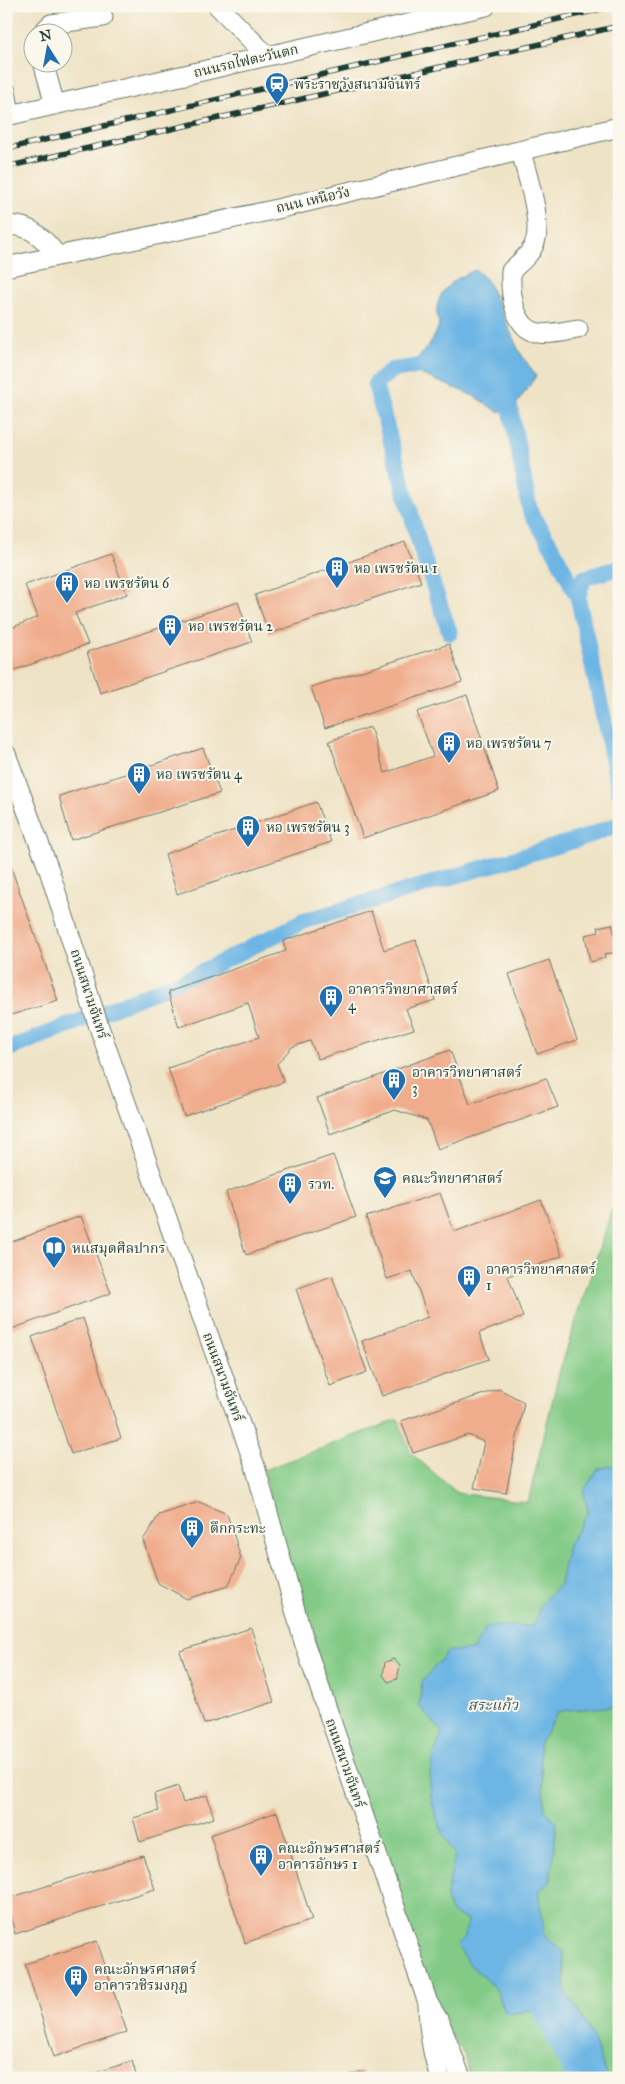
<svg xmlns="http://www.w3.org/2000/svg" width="625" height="2084" font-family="'IM FELL Great Primer','Noto Serif Thai',serif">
  <rect width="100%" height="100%" fill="#fbf7ec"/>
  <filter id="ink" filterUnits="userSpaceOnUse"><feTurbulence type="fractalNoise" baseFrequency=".02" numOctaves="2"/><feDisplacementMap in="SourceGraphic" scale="10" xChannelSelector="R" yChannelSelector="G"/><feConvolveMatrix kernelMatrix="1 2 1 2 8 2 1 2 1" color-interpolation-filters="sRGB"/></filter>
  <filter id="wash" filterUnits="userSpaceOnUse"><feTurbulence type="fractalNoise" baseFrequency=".0096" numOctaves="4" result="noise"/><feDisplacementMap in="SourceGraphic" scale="20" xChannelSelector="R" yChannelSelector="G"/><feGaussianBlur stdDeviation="1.12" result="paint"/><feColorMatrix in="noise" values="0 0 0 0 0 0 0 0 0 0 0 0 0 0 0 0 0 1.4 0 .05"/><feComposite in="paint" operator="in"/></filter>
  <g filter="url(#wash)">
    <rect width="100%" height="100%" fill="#efe3c6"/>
    <path fill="#82ca86" stroke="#50845d" d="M612,1209L619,1210V2078H470L464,2054L428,2003L304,1642L264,1470L398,1419L410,1452L457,1493L528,1502L559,1373Z"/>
    <path fill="#6cb5e4" stroke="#46798c" d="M476,270L487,280L519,351L536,376L511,412L497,411L474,396L408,369C419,356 432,345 438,328C440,321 436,315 437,309C439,287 459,276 476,270Z
      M619,1464V1706L559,1711L539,1744L545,1811L557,1823L550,1883L538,1891L545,1936L564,1952V1988L591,2033L608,2078H574L539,2009L506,2014L496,1989L467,1962L457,1945L465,1937L467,1920L452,1913L446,1899L455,1854C440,1831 429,1806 430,1778C430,1763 438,1746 442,1732L419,1705L422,1682L448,1651L473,1650L487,1626H534L541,1604L560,1584L568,1545L588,1512L584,1491L598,1469Z"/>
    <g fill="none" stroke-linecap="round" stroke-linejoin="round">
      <path stroke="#6cb5e4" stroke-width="16" d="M430,365L392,370L375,384L421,550L450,633
        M507,391L530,511L555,552L578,598
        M619,568L584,578L578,598L619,790
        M6,1050L189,978L304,921L583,838L619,824
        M533,1996L574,2078"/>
    </g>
    <g id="blocks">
      <path fill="#f0ad8d" d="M405,542L421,582L269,634L255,595Z
        M111,554L127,594L75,613L88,644L12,671L6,654V630L38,617L25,585Z
        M238,602L252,642L100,693L87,652Z
        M449,644L462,682L325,728L311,687Z
        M467,695L499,791L363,838L329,741L370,727L385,773L433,756L417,712Z
        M203,748L220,793L71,840L59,796Z
        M316,802L331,842L177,894L165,854Z
        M6,853L58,1001L11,1015L6,1000Z
        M371,911L384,950L416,940L435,1000L406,1009L414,1029L318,1059L310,1041L292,1047L277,1064L284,1082L184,1116L168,1068L259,1037L248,1003L179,1027L168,992L286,951L283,941Z
        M612,924L619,952L604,954L605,958L590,962L585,935L599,932L598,927Z
        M549,960L577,1040L537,1054L509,974Z
        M450,1050L470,1104L546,1078L558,1107L438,1149L427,1120L395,1110L330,1134L317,1098Z
        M333,1155L356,1217L246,1255L226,1192Z
        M440,1193L454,1232L541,1200L562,1256L508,1276L523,1317L479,1333L489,1359L382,1396L362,1341L428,1317L412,1271L387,1279L366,1217Z
        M81,1216L111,1293L6,1331V1244Z
        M332,1276L367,1372L330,1386L296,1289Z
        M83,1318L121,1438L71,1454L32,1337Z
        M499,1389L524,1402L506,1493L474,1488L484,1442L468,1435L413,1453L401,1421Z
        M199,1502L227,1514L241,1558L228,1586L187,1599L158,1583L143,1540L159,1515Z
        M251,1628L274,1702L204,1724L180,1651Z
        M394,1659L400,1666L397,1679L388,1682L383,1675L385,1662Z
        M178,1786L183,1803L207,1795L214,1818L140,1842L133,1818L159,1811L154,1794Z
        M277,1812L312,1920L245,1943L210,1835Z
        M143,1855L155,1889L15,1934L6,1899Z
        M97,1941L127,2032L54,2057L25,1964Z
        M132,2061L137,2078H83V2077Z
        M363,2071L365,2078H343V2077Z"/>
    </g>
  </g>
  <g filter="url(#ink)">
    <use href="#blocks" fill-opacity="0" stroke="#687767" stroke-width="1"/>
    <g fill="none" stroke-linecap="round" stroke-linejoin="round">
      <g stroke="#687767" stroke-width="21">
        <path id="street" d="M218,6L267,56
          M43,32L51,24L103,17
          M43,62L55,105
          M6,91L10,115
          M6,116L486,6
          M521,151C526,174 544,223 534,245C530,255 519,263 511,271C510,291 513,329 539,333C551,335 566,331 578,329
          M6,226C28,222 46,240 57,256
          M6,267L273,210L619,127
          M6,754L49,870L99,1027L255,1466L304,1642L428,2003
          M440,2078C432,2053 428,2029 428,2003L440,2023L461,2078"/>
      </g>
      <use href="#street" stroke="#fff" stroke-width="19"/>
      <g stroke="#1f3d34" stroke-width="5.5">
        <path id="rail" d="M6,149L614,6
          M6,167L619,26"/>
      </g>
      <use href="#rail" stroke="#fbf7ec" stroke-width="4" stroke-dasharray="11" stroke-linecap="butt"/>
    </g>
  </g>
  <defs>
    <g id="station-pin" transform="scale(1.25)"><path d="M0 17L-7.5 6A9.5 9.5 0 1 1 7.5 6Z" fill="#1f6fb2" stroke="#fbf7ec"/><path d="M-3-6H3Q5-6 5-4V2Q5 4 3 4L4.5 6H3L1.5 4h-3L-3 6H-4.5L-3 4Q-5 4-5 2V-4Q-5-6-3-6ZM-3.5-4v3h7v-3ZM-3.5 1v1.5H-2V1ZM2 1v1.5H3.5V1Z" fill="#fff"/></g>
    <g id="building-pin" transform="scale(1.25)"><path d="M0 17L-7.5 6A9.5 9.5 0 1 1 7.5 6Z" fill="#1f6fb2" stroke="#fbf7ec"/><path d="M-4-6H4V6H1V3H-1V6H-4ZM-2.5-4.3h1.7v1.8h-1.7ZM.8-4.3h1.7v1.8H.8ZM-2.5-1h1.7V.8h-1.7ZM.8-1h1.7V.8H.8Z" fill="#fff"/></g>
    <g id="university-pin" transform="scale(1.25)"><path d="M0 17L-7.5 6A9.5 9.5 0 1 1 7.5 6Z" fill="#1f6fb2" stroke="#fbf7ec"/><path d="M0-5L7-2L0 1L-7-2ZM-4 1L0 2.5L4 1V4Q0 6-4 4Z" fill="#fff"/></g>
    <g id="library-pin" transform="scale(1.25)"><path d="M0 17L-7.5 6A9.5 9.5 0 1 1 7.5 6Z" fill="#1f6fb2" stroke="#fbf7ec"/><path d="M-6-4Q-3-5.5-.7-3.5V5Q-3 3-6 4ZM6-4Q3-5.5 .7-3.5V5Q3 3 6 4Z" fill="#fff"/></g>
  </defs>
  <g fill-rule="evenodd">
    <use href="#station-pin" x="277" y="84"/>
    <use href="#building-pin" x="337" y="568"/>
    <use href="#building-pin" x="67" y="583"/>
    <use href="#building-pin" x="170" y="626"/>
    <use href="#building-pin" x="449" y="743"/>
    <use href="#building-pin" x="139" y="774"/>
    <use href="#building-pin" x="248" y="827"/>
    <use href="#building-pin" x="331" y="997"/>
    <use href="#building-pin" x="394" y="1080"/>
    <use href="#university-pin" x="385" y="1178"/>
    <use href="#building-pin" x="290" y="1184"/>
    <use href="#library-pin" x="54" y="1248"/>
    <use href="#building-pin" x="469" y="1277"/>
    <use href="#building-pin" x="192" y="1528"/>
    <use href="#building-pin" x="261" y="1856"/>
    <use href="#building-pin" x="76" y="1977"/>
  </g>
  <g text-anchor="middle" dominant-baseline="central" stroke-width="4" stroke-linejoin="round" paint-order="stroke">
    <g font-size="14" fill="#1f3d34" stroke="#fbf7ec">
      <text transform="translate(246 61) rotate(-13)">ถนนรถไฟตะวันตก</text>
      <text transform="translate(313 200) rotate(-13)">ถนน เหนือวัง</text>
      <text transform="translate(89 994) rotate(72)">ถนนสนามจันทร์</text>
      <text transform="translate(223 1377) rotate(70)">ถนนสนามจันทร์</text>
      <text transform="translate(345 1763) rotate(71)">ถนนสนามจันทร์</text>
    </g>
    <g font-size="14" fill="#1f3d34" stroke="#fbf7ec" text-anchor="start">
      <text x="294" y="84">พระราชวังสนามจันทร์</text>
      <text x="354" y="568">หอ เพรชรัตน 1</text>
      <text x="84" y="583">หอ เพรชรัตน 6</text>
      <text x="188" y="626">หอ เพรชรัตน 2</text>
      <text x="466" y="743">หอ เพรชรัตน 7</text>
      <text x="156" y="774">หอ เพรชรัตน 4</text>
      <text x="266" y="827">หอ เพรชรัตน 3</text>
      <text x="348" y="989">อาคารวิทยาศาสตร์<tspan x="348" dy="16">4</tspan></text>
      <text x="412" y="1072">อาคารวิทยาศาสตร์<tspan x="412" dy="16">3</tspan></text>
      <text x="402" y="1178">คณะวิทยาศาสตร์</text>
      <text x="308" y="1184">รวท.</text>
      <text x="72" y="1248">หแสมุดศิลปากร</text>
      <text x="486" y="1269">อาคารวิทยาศาสตร์<tspan x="486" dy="16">1</tspan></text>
      <text x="210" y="1528">ตึกกระทะ</text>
      <text x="278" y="1848">คณะอักษรศาสตร์<tspan x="278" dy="16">อาคารอักษร 1</tspan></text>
      <text x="94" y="1969">คณะอักษรศาสตร์<tspan x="94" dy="16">อาคารวชิรมงกุฎ</tspan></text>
    </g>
    <g font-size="15" font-style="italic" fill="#325b60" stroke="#fbf7ec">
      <text x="493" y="1705">สระแก้ว</text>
    </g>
  </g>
  <rect width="625" height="2084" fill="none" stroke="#fbf7ec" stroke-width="25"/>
  <g transform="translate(48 48) rotate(349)"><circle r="24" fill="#fbf7ec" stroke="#a3ada2"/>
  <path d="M0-4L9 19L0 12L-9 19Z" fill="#1f6fb2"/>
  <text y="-8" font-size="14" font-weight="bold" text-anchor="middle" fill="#1f3d34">N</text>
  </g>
</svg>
